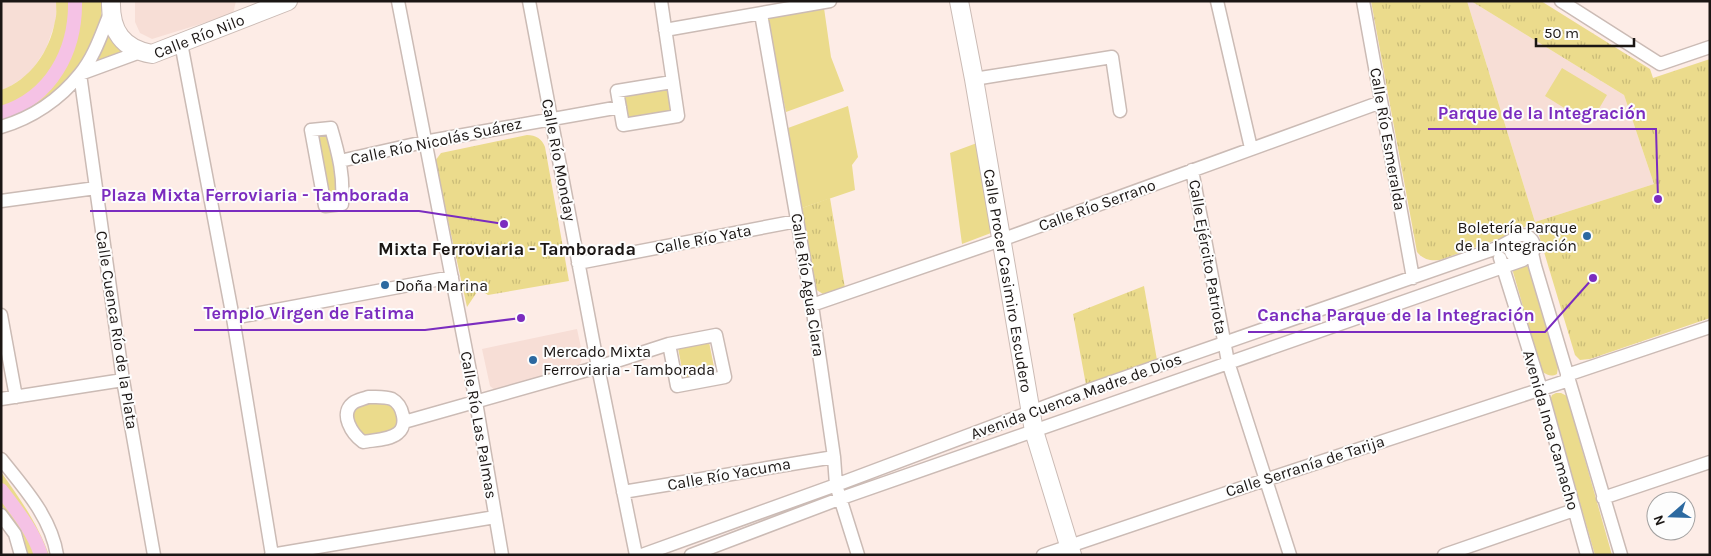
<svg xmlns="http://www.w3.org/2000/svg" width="1711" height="556" font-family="Karla,sans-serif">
  <defs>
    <pattern id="park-tufts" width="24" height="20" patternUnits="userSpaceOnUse" patternTransform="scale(1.25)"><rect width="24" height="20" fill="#ebdb8c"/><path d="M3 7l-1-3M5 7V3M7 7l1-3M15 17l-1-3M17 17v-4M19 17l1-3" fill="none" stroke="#c9bb78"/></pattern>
  </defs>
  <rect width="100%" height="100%" fill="#fdece6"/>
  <path fill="#f7ded6" d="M1,1H56V20L46,49L30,73L9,87L1,90Z
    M135,1H236L233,14L152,39L140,33L135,22Z
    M1467,1H1471L1624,95L1654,184L1535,222Z
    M577,329L583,357L577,370L497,392L490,386L482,349Z"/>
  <path fill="#ebdb8c" d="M56,1H103L100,24L92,43L74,76L33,109L1,122V90C30,80 50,51 55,21C57,15 56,8 56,1Z
    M824,8L831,57L844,91L786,112L766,18Z
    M108,30L127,52L92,63Z
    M1562,68L1607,95L1590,124L1545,96Z
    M667,87L671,113L628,120L624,93Z
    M848,106L858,157L852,165L855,190L799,209L788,128Z
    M328,133L336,163L338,200L329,201L316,134Z
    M977,143L991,233L962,244L950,153Z
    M1525,265L1528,267L1558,367L1557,374C1551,377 1548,375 1542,372L1513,272L1514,268Z
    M709,342L715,372L684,379L678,348Z
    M1556,393H1561L1567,396L1612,555H1595L1550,400L1552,395Z
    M369,402L390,403L396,410L399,421L394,430L364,437L352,420L354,408Z
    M1,472C20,499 38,524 49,555H27L24,538L1,505Z"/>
  <path fill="url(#park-tufts)" d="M1371,1H1467L1535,222L1654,184L1624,95L1471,1H1541L1650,69L1653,78L1710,59V318L1590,359L1580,360L1575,355L1535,222L1504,237L1440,260C1430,261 1424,260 1417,252Z
    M527,135C536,135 542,139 545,147L569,281L488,295L479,289L467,307L435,161L441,153Z
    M830,198L845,288L823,294L815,289L799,209Z
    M1144,286L1157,360L1086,385L1073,314Z"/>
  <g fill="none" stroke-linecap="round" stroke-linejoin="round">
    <path stroke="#f5c2e5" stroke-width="14" d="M1,113C51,98 76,51 75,1
      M1,490C16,510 33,530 41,555"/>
    <g stroke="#cbbbb5" stroke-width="15">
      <path id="minor" d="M398,1L476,402L502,555
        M529,1L598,367L636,555
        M661,1L678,116L623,125L617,91L672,82
        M1217,1L1251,148
        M1363,1L1413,278
        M1561,1L1660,64L1710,47
        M761,14L812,305L834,457L836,485L858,555
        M665,30L830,1
        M181,43L233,318L272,555
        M80,74L123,380L154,555
        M80,74L140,52
        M974,79L1112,57L1120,111
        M1,127C32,118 60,99 80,74C95,56 102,32 111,11
        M331,128C339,155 344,176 342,204L325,206L311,130Z
        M340,161L424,142L620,107
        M1192,170L1228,362L1290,555
        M1,201L96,188
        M1510 247a12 12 0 1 1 24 0a12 12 0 1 1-24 0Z
        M1532,253L1535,266L1621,555
        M1500,258L1541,389L1587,555
        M578,263L797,221
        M812,305L1001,240L1381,102
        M1,315L16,397
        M233,318L452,277
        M716,335L725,377L677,386L669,344Z
        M1567,375L1710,327
        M368,397C375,397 385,396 392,399C403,405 408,425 398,433C390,440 373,440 363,442C352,434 339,414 353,403C357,400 363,399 368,397Z
        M1,399L123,380
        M404,422L598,367L669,344
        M1,459C24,488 51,517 57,555
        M623,492L834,457
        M1603,498L1710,462
        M1,515L15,534L21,555
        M271,555L495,517
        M642,555L836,485L1089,390L1497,248L1512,240
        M691,555L839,499L1523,260
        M1043,555L1265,480L1569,380
        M1444,555L1574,510"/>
    </g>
    <g stroke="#cbbbb5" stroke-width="20">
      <g id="secondary">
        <path id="s1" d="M111,1C110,31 123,49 152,54L288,1"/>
        <path id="s2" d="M959,1L974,79L1034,431L1072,555"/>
      </g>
    </g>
    <use href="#minor" stroke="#fff" stroke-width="12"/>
    <use href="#secondary" stroke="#fff" stroke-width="18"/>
  </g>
  <g fill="#2c69a0" stroke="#fdfdfd" stroke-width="2">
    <circle cx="1587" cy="236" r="5"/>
    <circle cx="385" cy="285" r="5"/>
    <circle cx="533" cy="360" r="5"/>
  </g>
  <g text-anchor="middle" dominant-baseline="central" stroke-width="4" stroke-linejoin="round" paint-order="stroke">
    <g font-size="16" fill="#1b1614" stroke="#fdfdfd">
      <text stroke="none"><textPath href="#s1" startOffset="125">Calle Río Nilo</textPath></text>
      <text transform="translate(1388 139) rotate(80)">Calle Río Esmeralda</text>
      <text transform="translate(436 141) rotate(-12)">Calle Río Nicolás Suárez</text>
      <text transform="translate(559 160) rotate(79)">Calle Río Monday</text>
      <text transform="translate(1097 205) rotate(-20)">Calle Río Serrano</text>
      <text transform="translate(703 239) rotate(-11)">Calle Río Yata</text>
      <text transform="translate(1208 257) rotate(80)">Calle Ejército Patriota</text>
      <text stroke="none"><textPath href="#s2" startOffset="284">Calle Procer Casimiro Escudero</textPath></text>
      <text transform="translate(808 285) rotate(81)">Calle Río Agua Clara</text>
      <text transform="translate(117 330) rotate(81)">Calle Cuenca Río de la Plata</text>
      <text transform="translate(1076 396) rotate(-20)">Avenida Cuenca Madre de Dios</text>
      <text transform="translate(479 425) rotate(80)">Calle Río Las Palmas</text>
      <text transform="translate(1551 430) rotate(74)">Avenida Inca Camacho</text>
      <text transform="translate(1305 466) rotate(-18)">Calle Serranía de Tarija</text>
      <text transform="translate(729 474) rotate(-10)">Calle Río Yacuma</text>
    </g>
    <g font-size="16" fill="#1b1614" stroke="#fdfdfd" text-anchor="start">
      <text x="1577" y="227" text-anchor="end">Boletería Parque<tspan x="1577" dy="18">de la Integración</tspan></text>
      <text x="395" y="285">Doña Marina</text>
      <text x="543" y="351">Mercado Mixta<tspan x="543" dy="18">Ferroviaria - Tamborada</tspan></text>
    </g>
    <g font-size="18" font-weight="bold" fill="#1b1614" stroke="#fdfdfd">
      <text x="507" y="249">Mixta Ferroviaria - Tamborada</text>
    </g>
  </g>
  <path fill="none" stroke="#7b2cbf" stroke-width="2" d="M1658 199L1656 129H1428M504 224L419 211H90M521 318L425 330H194M1593 278L1545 332H1248"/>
  <g fill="#7b2cbf" stroke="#fdfdfd" stroke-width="2">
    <circle cx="1658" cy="199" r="5"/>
    <circle cx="504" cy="224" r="5"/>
    <circle cx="521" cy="318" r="5"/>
    <circle cx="1593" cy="278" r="5"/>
  </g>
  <g font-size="18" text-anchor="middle" font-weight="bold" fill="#7b2cbf" stroke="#fdfdfd" stroke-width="4" stroke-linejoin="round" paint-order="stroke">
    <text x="1542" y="119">Parque de la Integración</text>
    <text x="255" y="201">Plaza Mixta Ferroviaria - Tamborada</text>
    <text x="309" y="319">Templo Virgen de Fatima</text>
    <text x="1396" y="321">Cancha Parque de la Integración</text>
  </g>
  <rect width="1711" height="556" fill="none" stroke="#1b1614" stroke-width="5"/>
  <g transform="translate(1671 516) rotate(250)"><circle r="24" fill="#fdfdfd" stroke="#a3a1a0"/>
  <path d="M0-4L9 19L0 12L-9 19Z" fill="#2c69a0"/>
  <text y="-8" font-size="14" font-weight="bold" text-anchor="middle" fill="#1b1614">N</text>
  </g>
  <path d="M1536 38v8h98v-8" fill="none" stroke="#1b1614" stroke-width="2.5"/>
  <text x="1544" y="38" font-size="15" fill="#1b1614" stroke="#fdfdfd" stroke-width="4" paint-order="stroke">50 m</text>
</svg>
